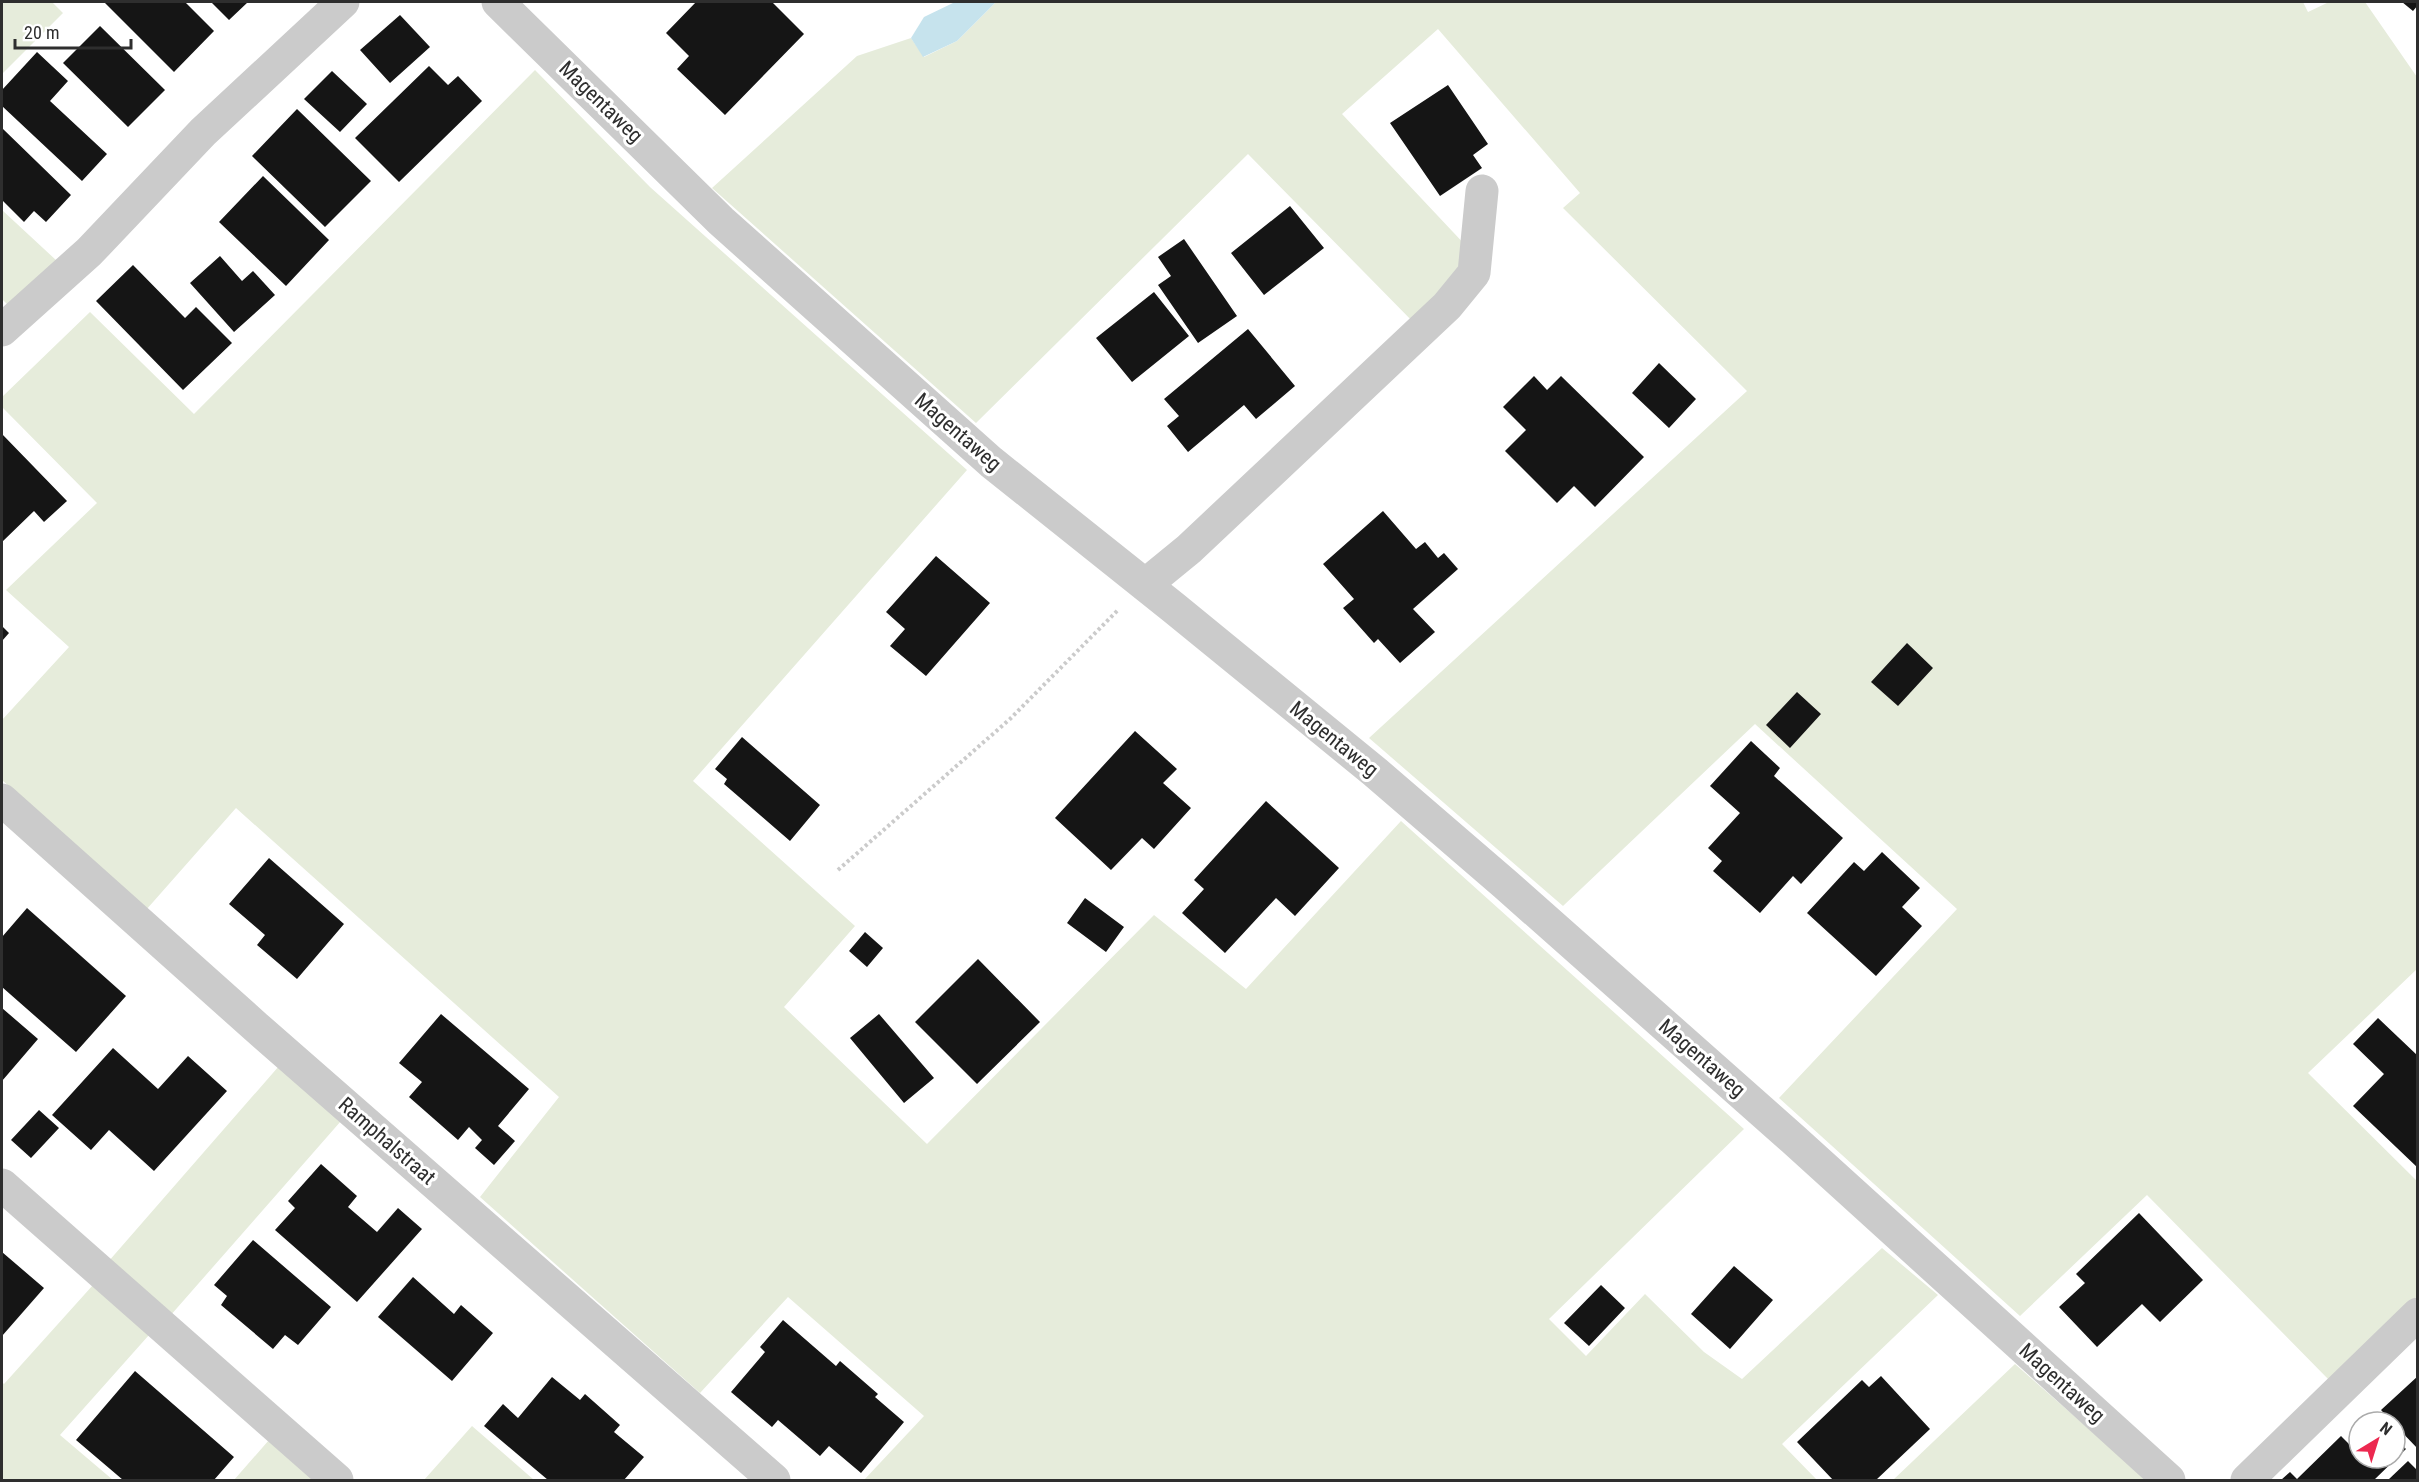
<svg xmlns="http://www.w3.org/2000/svg" width="2419" height="1482" font-family="'Roboto Condensed',sans-serif">
  <rect width="100%" height="100%" fill="#fff"/>
  <path fill="#e6ecdb" d="M2,2H52L63,13L2,74Z
    M996,2H2303L2308,12L2329,2H2365L2417,77V969L2308,1073L2417,1181V1296L2330,1381L2147,1195L2020,1316L1779,1098L1957,909L1755,724L1563,906L1369,738L1747,391L1563,208L1580,193L1438,29L1342,114L1485,266L1419,328L1248,154L976,423L712,188L857,56L911,38L924,57L957,41Z
    M535,70L650,187L967,470L693,781L855,926L784,1007L927,1144L1154,915L1246,989L1401,821L1744,1129L1549,1319L1586,1356L1645,1294L1704,1352L1742,1379L1882,1248L1938,1295L1782,1444L1817,1480H864L924,1416L788,1297L700,1393L480,1197L559,1097L236,808L146,910L2,780V720L69,647L6,590L97,503L2,407V397L90,312L194,414Z
    M2,210L57,261L9,306L2,299Z
    M279,1066L341,1121L170,1316L108,1262Z
    M93,1285L149,1335L60,1435L113,1480H2V1382L4,1384Z
    M2015,1364L2147,1480H1893Z
    M472,1426L534,1480H424Z
    M269,1440L316,1480H234Z"/>
  <path fill="#c6e3ed" d="M955,2H996L957,41L923,57L911,38L924,17Z"/>
  <path fill="#151515" d="M104,2H185L214,31L174,72Z
    M211,2H248L229,20Z
    M696,2H772L804,34L725,115L677,69L689,56L666,33Z
    M2402,2H2418V5L2413,11Z
    M400,15L430,47L390,83L360,50Z
    M100,26L165,90L128,127L63,63Z
    M37,52L68,81L50,101L107,154L82,181L2,106V90Z
    M429,66L448,85L458,76L482,101L399,182L355,138Z
    M332,71L367,104L340,132L304,99Z
    M1448,85L1488,144L1473,155L1482,168L1440,196L1390,123Z
    M297,109L371,181L325,227L252,156Z
    M2,128L71,195L46,222L34,211L24,222L2,200Z
    M263,176L329,240L286,286L219,222Z
    M1290,206L1324,248L1264,295L1231,253Z
    M1184,239L1237,316L1198,343L1158,285L1171,276L1158,257Z
    M220,256L242,281L253,271L275,295L234,332L190,283Z
    M133,265L185,318L196,307L232,343L183,390L96,301Z
    M1154,292L1189,336L1132,382L1096,338Z
    M1248,329L1295,386L1256,419L1244,405L1188,452L1167,426L1179,416L1164,399Z
    M1659,363L1696,399L1669,428L1632,393Z
    M1534,376L1547,390L1561,376L1644,457L1595,507L1574,486L1557,503L1505,451L1526,430L1503,407Z
    M2,434L67,501L44,522L34,511L2,542Z
    M1383,511L1416,549L1425,542L1438,558L1444,553L1458,569L1413,609L1435,632L1400,663L1378,639L1374,643L1343,608L1354,599L1323,564Z
    M936,556L990,603L926,676L890,646L905,629L886,612Z
    M2,626L9,633L2,641Z
    M1907,643L1933,668L1898,706L1871,682Z
    M1797,692L1821,714L1790,748L1766,725Z
    M1135,731L1177,769L1163,783L1191,808L1154,849L1142,838L1111,870L1055,818Z
    M742,737L820,805L790,841L724,784L727,779L715,769Z
    M1751,741L1780,768L1774,776L1843,838L1801,884L1793,876L1760,913L1713,871L1722,861L1708,848L1740,813L1710,786Z
    M1266,801L1339,868L1295,916L1276,898L1225,953L1182,913L1204,889L1194,880Z
    M1882,852L1920,888L1902,907L1922,926L1876,976L1807,913L1854,862L1864,871Z
    M269,858L344,924L297,979L257,945L265,935L229,904Z
    M1085,898L1124,927L1106,952L1067,923Z
    M27,908L126,996L76,1052L2,987V937Z
    M865,932L883,948L867,967L849,951Z
    M978,959L1040,1022L977,1084L915,1022Z
    M2,1008L38,1039L2,1081Z
    M441,1014L529,1089L498,1126L515,1141L494,1165L475,1148L482,1140L469,1127L458,1140L409,1097L422,1082L399,1063Z
    M879,1014L934,1078L904,1103L850,1038Z
    M2378,1018L2418,1056V1168L2353,1106L2384,1074L2353,1044Z
    M113,1048L158,1089L188,1056L227,1091L154,1171L109,1130L91,1150L52,1115Z
    M39,1110L59,1128L31,1158L11,1140Z
    M321,1164L357,1196L348,1207L377,1232L398,1208L422,1229L357,1302L275,1230L295,1208L288,1201Z
    M2139,1213L2203,1280L2160,1322L2142,1304L2097,1347L2059,1307L2085,1283L2076,1274Z
    M253,1240L331,1307L298,1345L285,1335L273,1349L221,1305L227,1296L214,1285Z
    M2,1252L44,1288L2,1336Z
    M1734,1266L1773,1300L1730,1349L1691,1314Z
    M413,1277L454,1314L461,1305L493,1333L452,1381L378,1317Z
    M1601,1285L1625,1308L1589,1346L1564,1323Z
    M783,1320L836,1366L840,1361L878,1394L875,1397L904,1422L861,1473L829,1446L820,1456L778,1420L772,1427L731,1392L765,1352L760,1347Z
    M135,1371L234,1457L214,1480H123L76,1440Z
    M1881,1376L1930,1429L1876,1480H1833L1797,1442L1862,1380L1869,1387Z
    M2418,1376V1449L2395,1425V1422H2392L2381,1410Z
    M552,1377L580,1400L585,1394L620,1425L614,1432L644,1457L624,1480H548L484,1426L503,1404L518,1418Z
    M2341,1436L2351,1446L2359,1438V1458H2395V1438L2406,1449L2374,1480H2281L2290,1472L2297,1479Z
    M2408,1461L2418,1471V1480H2388Z"/>
  <g fill="none" stroke-linecap="round" stroke-linejoin="round">
    <path stroke="#cbcbcb" stroke-width="4" stroke-dasharray="3 3" stroke-linecap="butt" d="M838,870L1010,719L1118,610"/>
    <path stroke="#cbcbcb" stroke-width="33" d="M498,2L721,221L991,462L1174,608L1375,772L1505,884L1793,1139L2169,1480
      M2,330L89,252L203,132L343,2
      M1145,585L1189,549L1447,306L1474,273L1482,191
      M2,800L256,1027L774,1480
      M2,1185L337,1480
      M2247,1480L2418,1314"/>
  </g>
  <g text-anchor="middle" dominant-baseline="central" stroke-width="6" stroke-linejoin="round" paint-order="stroke">
    <g font-size="21" fill="#2e2e2e" stroke="#fff">
      <text transform="translate(601 102) rotate(44)">Magentaweg</text>
      <text transform="translate(958 432) rotate(41)">Magentaweg</text>
      <text transform="translate(1334 739) rotate(39)">Magentaweg</text>
      <text transform="translate(1702 1058) rotate(41)">Magentaweg</text>
      <text transform="translate(387 1141) rotate(41)">Ramphalstraat</text>
      <text transform="translate(2062 1383) rotate(42)">Magentaweg</text>
    </g>
  </g>
  <rect width="2419" height="1482" fill="none" stroke="#2e2e2e" stroke-width="6"/>
  <g transform="translate(2377 1440) rotate(38)"><circle r="28" fill="#ffffff" stroke="#ababab" stroke-width="1.5"/>
  <path d="M0-4.5L10 22L0 15L-10 22Z" fill="#ec2950"/>
  <text y="-9" font-size="16" font-weight="bold" text-anchor="middle" fill="#2e2e2e">N</text>
  </g>
  <path d="M15 39v9h116v-9" fill="none" stroke="#2e2e2e" stroke-width="3"/>
  <text x="24" y="39" font-size="18" fill="#2e2e2e" stroke="#ffffff" stroke-width="4.5" paint-order="stroke">20 m</text>
</svg>
